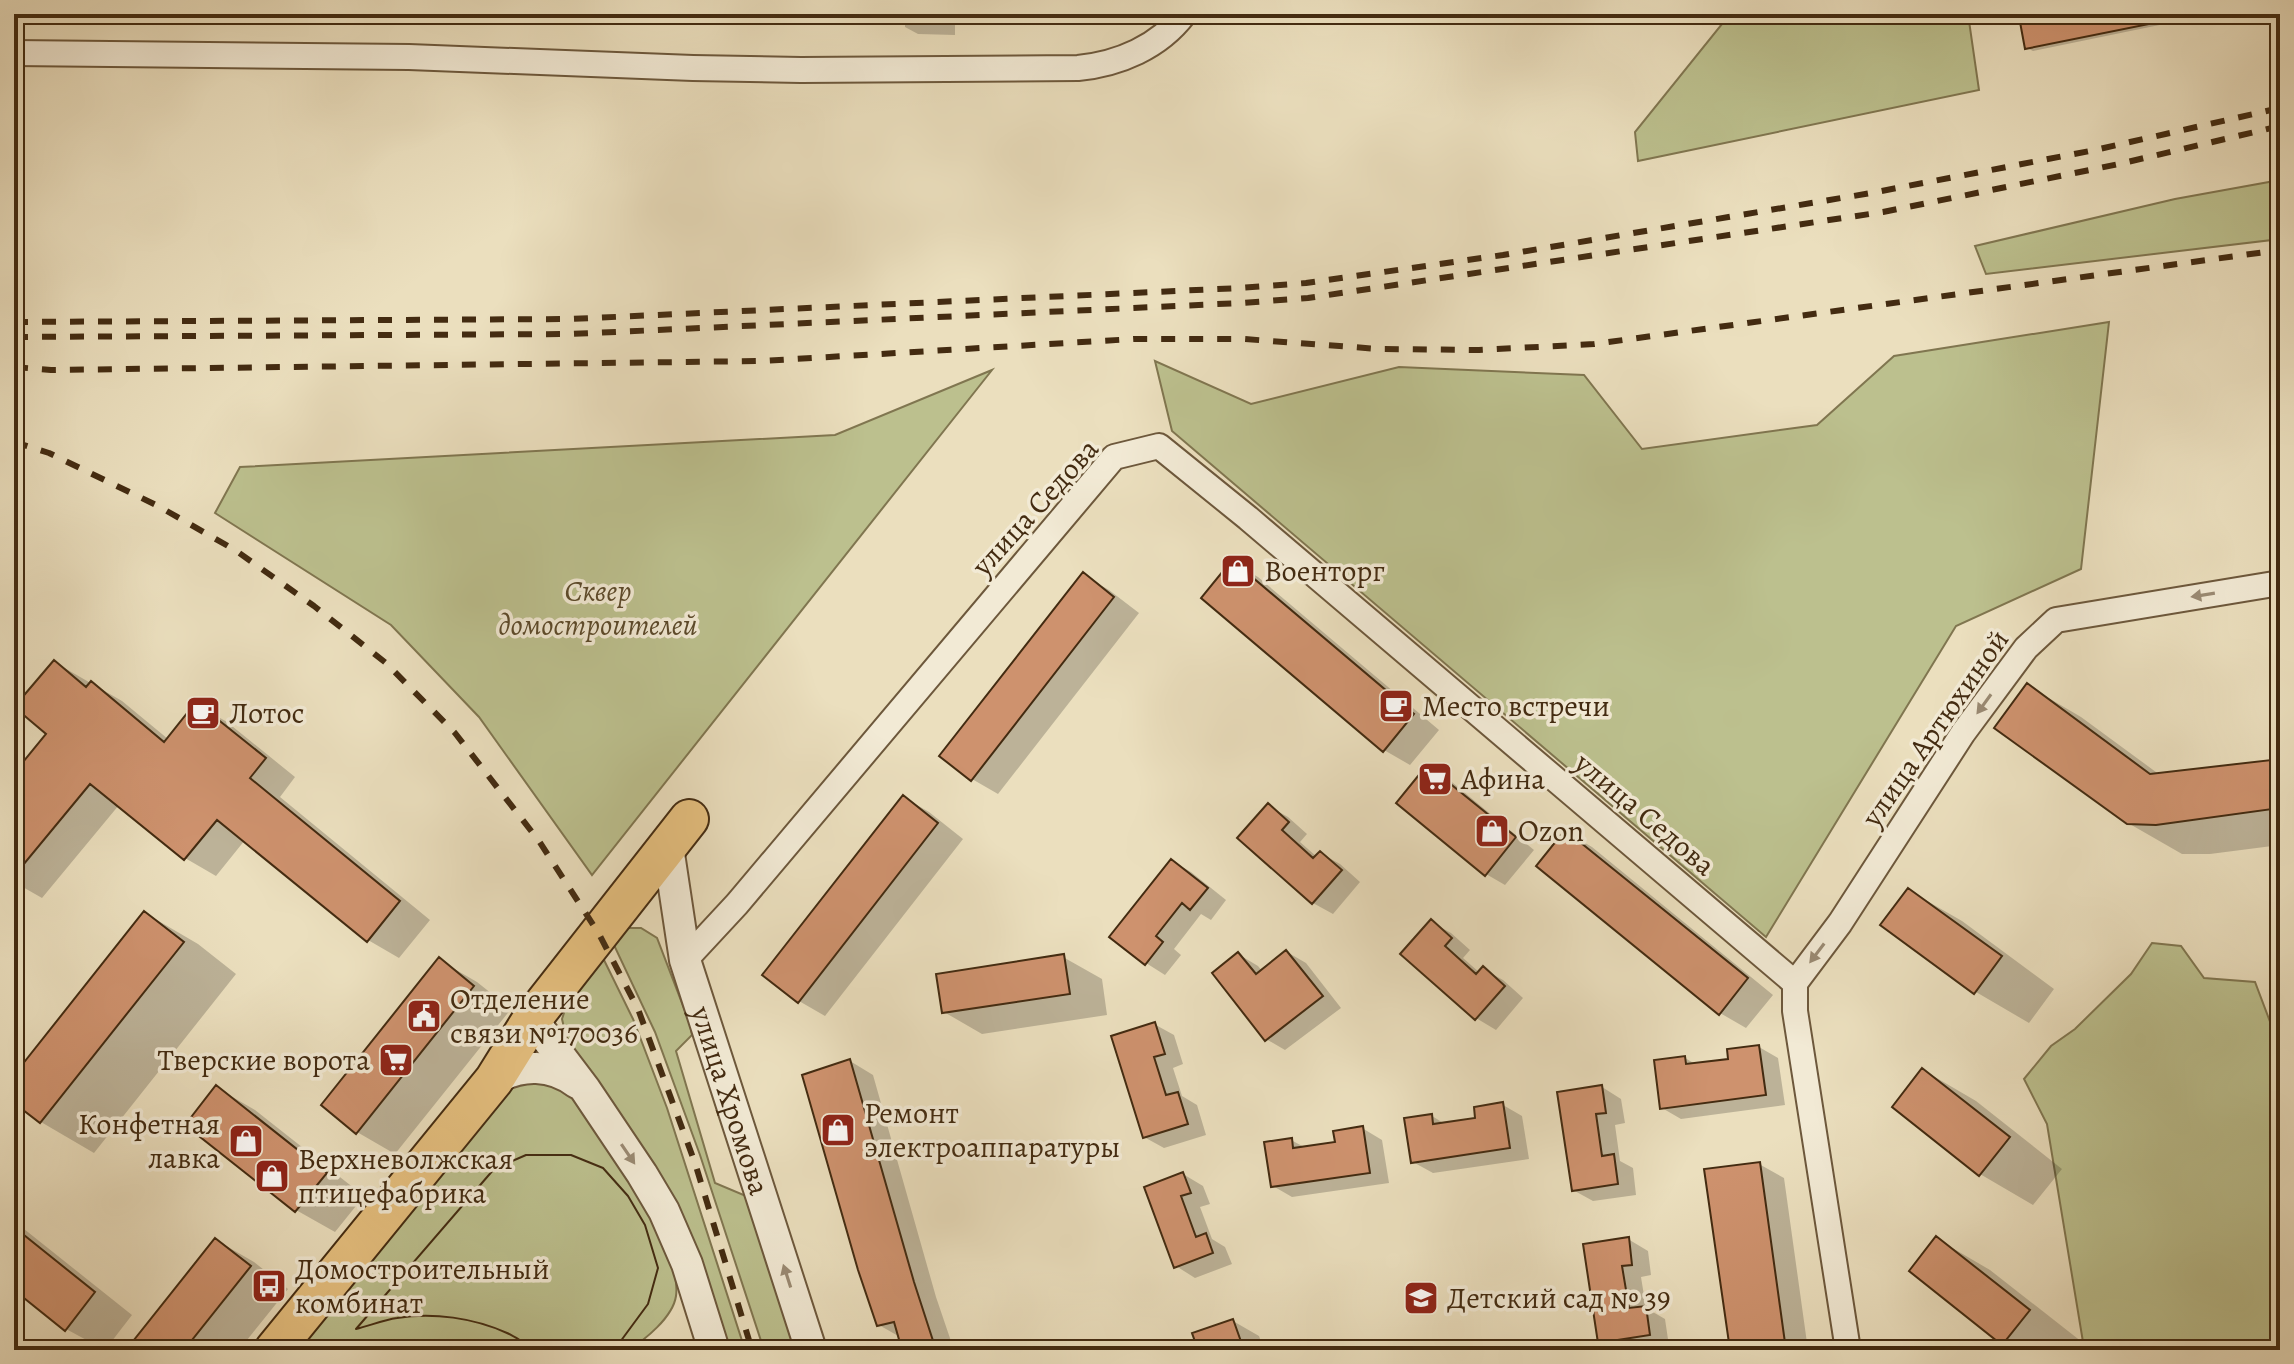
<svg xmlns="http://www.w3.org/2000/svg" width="2294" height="1364" font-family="Alegreya,serif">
  <rect width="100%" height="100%" fill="#ebdfbe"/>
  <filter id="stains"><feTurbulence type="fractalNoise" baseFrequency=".0025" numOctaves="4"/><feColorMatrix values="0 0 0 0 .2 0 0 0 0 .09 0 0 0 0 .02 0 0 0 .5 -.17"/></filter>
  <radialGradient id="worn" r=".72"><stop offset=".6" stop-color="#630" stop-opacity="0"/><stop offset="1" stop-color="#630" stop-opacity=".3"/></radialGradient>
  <path fill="#bcc08e" stroke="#807650" stroke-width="2" d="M1730,14H1968L1979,90L1638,161L1635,132Z
    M2280,180V239L1986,274L1975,246L2175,199Z
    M2109,322L2081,569L1956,626L1766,937L1172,431L1155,361L1251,404L1399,367L1584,375L1642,449L1817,425L1894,356Z
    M992,370L592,875L479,717L391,625L215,513L240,467L835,435Z
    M627,928H641L657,938L690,1024L692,1035L676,1051L715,1183L746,1196L796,1350H764L700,1155L655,1032L613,943Z
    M2152,943L2181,946L2204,978L2255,982L2280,1048V1350H2092L2083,1342L2047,1124L2024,1079L2051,1046L2075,1029L2131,974Z
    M603,958L633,1019L667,1108L745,1350H730L694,1251L664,1188L566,1036L562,1019L566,1007Z
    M535,1082L559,1086L575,1100C604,1144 683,1244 676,1296C673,1317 645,1340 628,1350H299L513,1085Z"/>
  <path fill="#0003" d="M905,14H950L955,17V35L918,34L905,27Z
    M2070,14H2213L2033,51L2027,48Z
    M1232,562L1258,577L1439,730L1410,765L1384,750Z
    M1083,575L1109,590L1139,613L998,794L972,779Z
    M54,662L122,701L168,739L196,704L227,722L295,777L280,797L430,920L399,958L368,940L245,840L216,876L185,858L119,805L42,898L14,882V776L49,734Z
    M2028,686L2081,717L2160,775L2280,761V845L2210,854H2182L2128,823Z
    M1428,767L1447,778L1534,850L1505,885L1486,874Z
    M903,797L929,812L963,839L825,1016L799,1001Z
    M1268,806L1288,817L1307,834L1300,842L1317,857L1320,853L1340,864L1360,882L1333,914L1313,903L1240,838Z
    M1566,832L1592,847L1773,995L1746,1028L1720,1013Z
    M1172,861L1191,872L1226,900L1211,920L1201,914L1174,949L1181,955L1165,975L1146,963Z
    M1908,890L1962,921L2054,989L2029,1023L1976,992L1883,925Z
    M145,913L198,944L236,974L94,1153L41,1122L14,1101V1079Z
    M1431,922L1451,933L1470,950L1463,958L1480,973L1483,969L1503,980L1523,998L1496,1030L1476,1018Z
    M14,935L21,940L14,949Z
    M1287,952L1306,963L1341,1008L1285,1050L1266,1039L1238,954L1258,966L1262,971Z
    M1063,957L1102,979L1107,1015L982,1034L944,1012Z
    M439,960L477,982L511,1009L395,1154L357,1132Z
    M1154,1024L1174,1035L1183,1064L1173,1068L1182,1096L1197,1105L1206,1135L1164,1148L1144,1137Z
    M1759,1047L1778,1058L1785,1105L1681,1119L1662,1108L1685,1058L1697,1065L1730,1061Z
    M850,1061L873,1075L936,1297L954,1350H904L900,1337L879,1325Z
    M1923,1070L1976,1101L2062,1169L2033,1205L1980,1174Z
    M1602,1087L1621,1099L1625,1123L1615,1125L1620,1161L1633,1168L1636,1195L1593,1201L1573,1190Z
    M217,1088L255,1110L364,1196L335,1232L296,1210L188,1124Z
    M1503,1105L1522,1116L1529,1159L1433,1173L1413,1162L1432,1116L1445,1124L1477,1119Z
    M1362,1128L1382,1140L1389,1183L1292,1197L1273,1186L1291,1140L1306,1148L1337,1143Z
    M1759,1164L1784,1178L1808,1350H1732Z
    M1183,1174L1203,1186L1210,1204L1200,1207L1212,1239L1225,1247L1232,1264L1195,1278L1176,1266L1146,1188Z
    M14,1221L132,1315L105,1350L66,1329L14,1288Z
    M1628,1239L1648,1251L1651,1275L1641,1277L1646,1308L1665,1319L1669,1346H1667V1350H1606V1345L1600,1342Z
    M1937,1239L1990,1270L2082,1342L2075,1350H2015L2003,1343Z
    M216,1240L254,1262L288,1289L239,1350H128Z
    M1233,1321L1259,1336L1264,1350H1200Z"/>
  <path fill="#ce926e" stroke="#432b11" stroke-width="2" d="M2060,14H2153L2154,23L2025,49L2020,22Z
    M1232,560L1414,714L1383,752L1201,598Z
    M1083,572L1114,597L971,781L939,756Z
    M54,660L86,687L91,681L164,742L196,702L266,758L250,778L400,901L367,942L217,820L184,860L90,784L14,876V773L46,734L14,707Z
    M2027,683L2150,774L2280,759V808L2156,825L2127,824L1994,728Z
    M1427,765L1516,837L1485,876L1396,803Z
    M903,795L938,823L798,1003L762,975Z
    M1268,803L1289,822L1282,830L1313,858L1320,851L1342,870L1312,904L1237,838Z
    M1565,830L1748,978L1719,1015L1536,866Z
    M1171,859L1208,888L1190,910L1182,903L1156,936L1163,942L1145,965L1109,937Z
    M1908,888L2002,956L1974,994L1880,925Z
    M144,911L184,942L40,1123L14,1103V1075Z
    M1431,919L1452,938L1445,946L1476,974L1483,966L1505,986L1475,1020L1400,954Z
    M1286,950L1323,996L1265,1041L1212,973L1238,952L1256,974Z
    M1064,954L1070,994L942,1013L936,974Z
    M439,957L474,986L356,1134L321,1105Z
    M1155,1022L1165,1054L1154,1057L1166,1095L1178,1092L1188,1124L1143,1138L1111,1036Z
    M1759,1045L1766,1095L1660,1109L1654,1060L1685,1056L1686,1064L1728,1059L1727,1049Z
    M850,1059L914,1282L936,1350H902L894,1322L877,1326L858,1270L802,1075Z
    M1922,1068L2010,1137L1979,1176L1892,1107Z
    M216,1085L327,1173L295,1212L185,1125Z
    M1602,1085L1606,1113L1596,1114L1602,1156L1614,1154L1618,1184L1572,1191L1557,1092Z
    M1503,1102L1510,1148L1411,1163L1404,1118L1432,1114L1433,1124L1475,1118L1474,1107Z
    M1363,1126L1370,1173L1271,1187L1264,1142L1292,1138L1293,1148L1335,1142L1333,1131Z
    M1760,1162L1786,1350H1730L1704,1169Z
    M1183,1172L1191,1193L1181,1196L1196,1237L1206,1233L1213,1253L1174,1268L1144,1187Z
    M14,1227L95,1292L65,1331L14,1290Z
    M1936,1236L2030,1310L2002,1345L1909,1271Z
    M1629,1237L1632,1265L1622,1266L1629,1308L1646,1306L1650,1335L1598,1343L1583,1244Z
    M215,1238L251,1266L184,1350H126Z
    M1233,1319L1244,1350H1198L1192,1333Z"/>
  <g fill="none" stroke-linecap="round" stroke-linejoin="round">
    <g stroke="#6d583c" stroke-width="28">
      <path id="minor" d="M14,53L409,57L693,68L801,70L1078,68C1119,64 1159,47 1184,14
        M685,960L737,904L1114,457L1159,446L1248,518L1795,983V1011L1848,1350
        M1795,983L1840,923L1963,733L2026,648L2056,620L2280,583"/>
    </g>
    <g stroke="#6d583c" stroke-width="34">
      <g id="tertiary">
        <path id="s1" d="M668,847L685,960L811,1350"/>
        <path d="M532,1019L585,1089L642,1174L664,1211L687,1264L714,1350"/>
        <path d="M494,1080C521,1063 552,1064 577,1083"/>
      </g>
    </g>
    <g stroke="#432b11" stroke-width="42">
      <path id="primary" d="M274,1350L494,1080L532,1019L689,819"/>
    </g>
    <use href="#minor" stroke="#f2ead5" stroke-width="24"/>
    <use href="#tertiary" stroke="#f2ead5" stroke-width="30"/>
    <use href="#primary" stroke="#e6c07f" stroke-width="38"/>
    <path stroke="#432b11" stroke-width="2" d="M356,1329L494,1169L526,1155H571L603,1168L628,1196L645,1225L658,1268L648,1304L620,1342L602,1350
      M356,1329C369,1326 383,1320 397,1318C433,1312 474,1318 507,1333C518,1338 527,1346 539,1350"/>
    <path stroke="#432b11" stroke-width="6" stroke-dasharray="14 14" stroke-linecap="butt" d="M14,322L570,319L1240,288L1306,283L1503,255L1871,193L2095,150L2280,108
      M14,337L571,334L1241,303L1308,298L1883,212L2119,164L2280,126
      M14,367L51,370L761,361L1134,339H1244L1379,349L1479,350L1594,344L2280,250
      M14,442L49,453L158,506L235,550L314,606L386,663L455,733L539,841L599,934L638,1009L695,1163L752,1350"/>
  </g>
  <defs><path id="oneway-solid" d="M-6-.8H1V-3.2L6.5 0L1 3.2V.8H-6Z" transform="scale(2)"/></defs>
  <g fill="#9a8a73">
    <use href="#oneway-solid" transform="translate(2203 595) rotate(171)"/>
    <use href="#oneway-solid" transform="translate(1984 704) rotate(126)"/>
    <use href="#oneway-solid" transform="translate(1817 953) rotate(127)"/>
    <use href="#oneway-solid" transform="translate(628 1154) rotate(56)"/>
    <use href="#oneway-solid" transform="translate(787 1276) rotate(-108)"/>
  </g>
  <defs>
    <g id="shop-square" transform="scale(1.8)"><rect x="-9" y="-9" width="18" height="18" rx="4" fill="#8f2418" stroke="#f2ead5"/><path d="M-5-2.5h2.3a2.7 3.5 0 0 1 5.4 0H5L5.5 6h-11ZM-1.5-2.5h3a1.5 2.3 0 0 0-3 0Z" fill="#fff"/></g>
    <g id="cafe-square" transform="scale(1.8)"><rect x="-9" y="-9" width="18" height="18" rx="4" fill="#8f2418" stroke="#f2ead5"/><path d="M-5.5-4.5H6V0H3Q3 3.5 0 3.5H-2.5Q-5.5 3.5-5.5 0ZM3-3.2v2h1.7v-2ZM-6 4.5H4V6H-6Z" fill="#fff"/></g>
    <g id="supermarket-square" transform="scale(1.8)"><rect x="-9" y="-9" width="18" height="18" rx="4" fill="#8f2418" stroke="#f2ead5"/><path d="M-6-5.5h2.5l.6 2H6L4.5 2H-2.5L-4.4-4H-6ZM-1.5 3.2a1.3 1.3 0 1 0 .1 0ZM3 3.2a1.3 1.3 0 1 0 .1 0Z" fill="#fff"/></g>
    <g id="civic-square" transform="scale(1.8)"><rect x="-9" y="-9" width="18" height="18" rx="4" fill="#8f2418" stroke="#f2ead5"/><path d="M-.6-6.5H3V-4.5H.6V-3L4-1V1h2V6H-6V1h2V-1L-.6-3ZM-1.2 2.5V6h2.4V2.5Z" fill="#fff"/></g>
    <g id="bus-square" transform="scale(1.8)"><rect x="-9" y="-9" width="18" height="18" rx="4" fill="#8f2418" stroke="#f2ead5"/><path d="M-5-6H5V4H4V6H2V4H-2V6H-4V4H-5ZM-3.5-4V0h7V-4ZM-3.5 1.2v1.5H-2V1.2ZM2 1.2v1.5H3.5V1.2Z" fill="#fff"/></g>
    <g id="school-square" transform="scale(1.8)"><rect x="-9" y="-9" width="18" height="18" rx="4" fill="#8f2418" stroke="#f2ead5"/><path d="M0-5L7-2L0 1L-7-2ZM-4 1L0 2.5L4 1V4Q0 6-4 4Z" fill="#fff"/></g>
  </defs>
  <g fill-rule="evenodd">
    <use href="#shop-square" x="1238" y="571"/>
    <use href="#cafe-square" x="1396" y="706"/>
    <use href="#cafe-square" x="203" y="713"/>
    <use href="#supermarket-square" x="1435" y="779"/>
    <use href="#shop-square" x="1492" y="831"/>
    <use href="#civic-square" x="424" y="1016"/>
    <use href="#supermarket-square" x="396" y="1060"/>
    <use href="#shop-square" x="838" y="1130"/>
    <use href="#shop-square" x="246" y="1141"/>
    <use href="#shop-square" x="272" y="1176"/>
    <use href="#bus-square" x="269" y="1286"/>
    <use href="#school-square" x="1421" y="1298"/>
  </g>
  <g text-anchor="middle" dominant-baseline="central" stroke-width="7" stroke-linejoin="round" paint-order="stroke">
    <g font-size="30" fill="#432b11" stroke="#f2ead5">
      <text transform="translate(1035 507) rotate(-48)">улица Седова</text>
      <text transform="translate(1935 728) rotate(-55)">улица Артюхиной</text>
      <text transform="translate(1645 814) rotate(40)">улица Седова</text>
      <text stroke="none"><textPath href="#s1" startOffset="262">улица Хромова</textPath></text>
    </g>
    <g font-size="30" fill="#432b11" stroke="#f2ead5" text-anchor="start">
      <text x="1264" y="571">Военторг</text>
      <text x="1422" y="706">Место встречи</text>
      <text x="229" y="713">Лотос</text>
      <text x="1461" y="779">Афина</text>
      <text x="1518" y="831">Ozon</text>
      <text x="450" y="999">Отделение<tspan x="450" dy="34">связи №170036</tspan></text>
      <text x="370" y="1060" text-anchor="end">Тверские ворота</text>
      <text x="864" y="1113">Ремонт<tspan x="864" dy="34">электроаппаратуры</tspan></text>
      <text x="220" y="1124" text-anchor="end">Конфетная<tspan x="220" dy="34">лавка</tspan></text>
      <text x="298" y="1159">Верхневолжская<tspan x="298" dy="34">птицефабрика</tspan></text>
      <text x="295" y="1269">Домостроительный<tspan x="295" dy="34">комбинат</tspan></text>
      <text x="1447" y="1298">Детский сад № 39</text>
    </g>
    <g font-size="30" font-style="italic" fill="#5b492a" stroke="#f2ead5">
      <text x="598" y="591">Сквер<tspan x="598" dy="34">домостроителей</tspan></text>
    </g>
  </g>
  <rect width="2294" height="1364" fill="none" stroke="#ebdfbe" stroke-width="48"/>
  <rect x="16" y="16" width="2262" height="1332" fill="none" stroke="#432b11" stroke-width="4"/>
  <rect x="24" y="24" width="2246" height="1316" fill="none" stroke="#432b11" stroke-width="2"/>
  <rect width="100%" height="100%" filter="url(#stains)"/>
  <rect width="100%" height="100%" fill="url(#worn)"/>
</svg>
